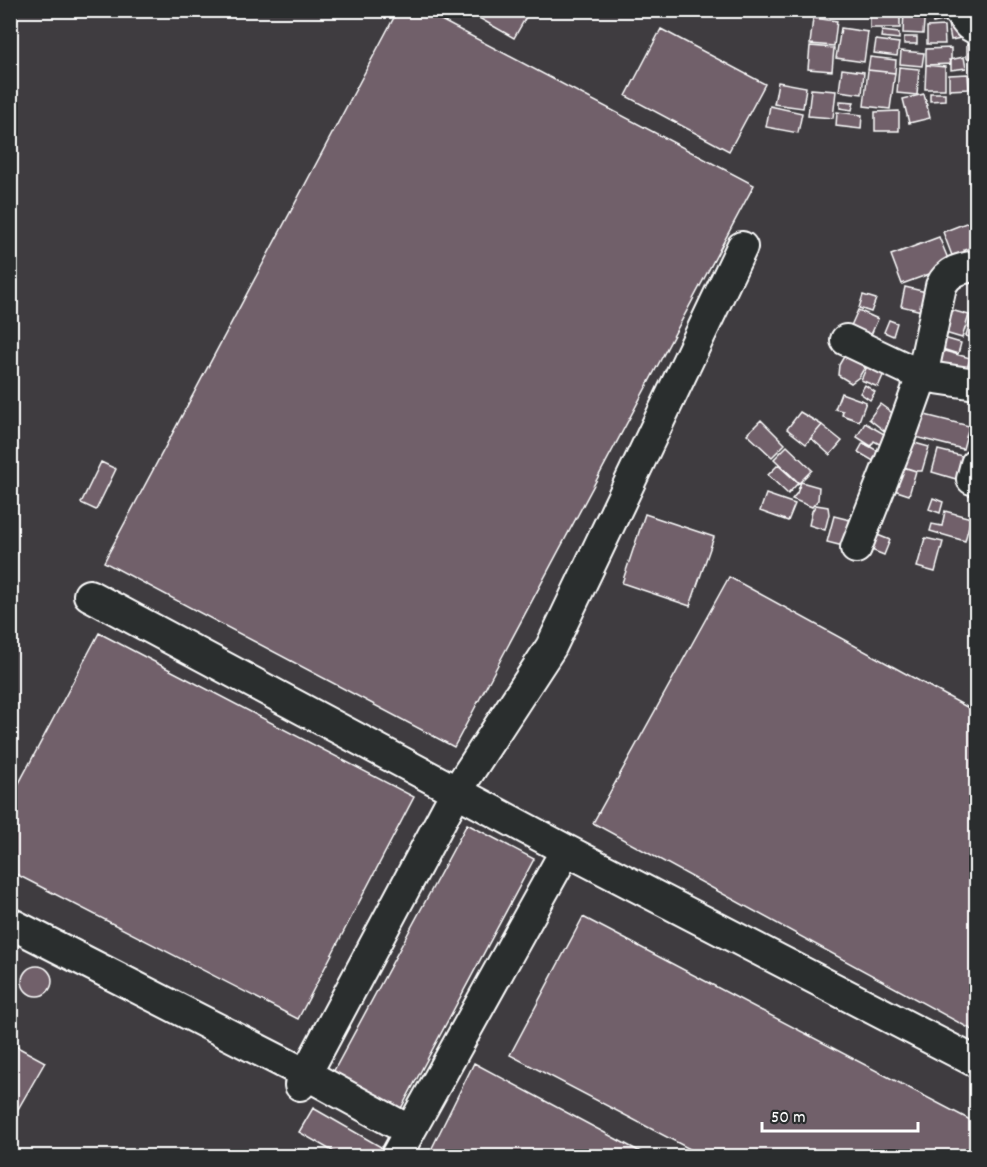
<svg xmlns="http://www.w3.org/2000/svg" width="987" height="1167" font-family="Dekko,sans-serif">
  <rect width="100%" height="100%" fill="#3f3c40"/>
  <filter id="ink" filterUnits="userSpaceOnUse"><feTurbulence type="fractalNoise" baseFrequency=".0167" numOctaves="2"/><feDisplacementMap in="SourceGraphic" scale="12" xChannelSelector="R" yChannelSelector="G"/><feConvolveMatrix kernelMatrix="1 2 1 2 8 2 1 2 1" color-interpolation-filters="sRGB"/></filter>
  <g filter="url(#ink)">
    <path fill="#71606b" stroke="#fff" stroke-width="1.5" d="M398,10H422L754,185L454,747L104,562Z
      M465,10H530L514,38Z
      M870,10H900V28H870Z
      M904,10H925L923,34L903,33Z
      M930,10H951L952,19L933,23Z
      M813,18L837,21L834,46L810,44Z
      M963,22L966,37L951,40L948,24Z
      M944,26L945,44H927V27Z
      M841,28L868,32L864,62L836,58Z
      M661,29L765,84L729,151L626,96Z
      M882,31L899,33V39L881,37Z
      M904,37H917V44H904Z
      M876,40L899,43L897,56L874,53Z
      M967,44L976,45V59L967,58Z
      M810,46L834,48L832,71L808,69Z
      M951,48V64L926,65V49Z
      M901,51L924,53L922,66L900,64Z
      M870,57L896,60L895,73L868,70Z
      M964,57L966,68L951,70V64L949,60Z
      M926,65L945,67V89H925Z
      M899,67L919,69L917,95L897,93Z
      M842,69L864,72L862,94L839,91Z
      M868,70L895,73L890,109L864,106Z
      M968,74L969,89L949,90V75Z
      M778,82L806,87L803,108L774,104Z
      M811,89L836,91L833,118L808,116Z
      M930,93H945V100L930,101Z
      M924,94L930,118L909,123L903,99Z
      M840,101L854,102L852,110L840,108Z
      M770,106L802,113L798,133L766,127Z
      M899,111V131H875V112Z
      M837,112L862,115L861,129L836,126Z
      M976,219V246L964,250L968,261L956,266L943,232Z
      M939,237L951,266L902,284L891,255Z
      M905,287L935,294L930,313L901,306Z
      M863,295L876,299L871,312L859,308Z
      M973,308L976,309V339L966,336Z
      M858,310L878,319L866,346L846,337Z
      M951,310L969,315L962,338L935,330L949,317Z
      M889,320L897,323L893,336L884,332Z
      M937,336L961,343L958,354L933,346Z
      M850,346L868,362L859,377L851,383L838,375L839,365Z
      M937,349L970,358L964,380L932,366Z
      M868,364L885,371L878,387L861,380Z
      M865,385L875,392L870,400L860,393Z
      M841,393L866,402L859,421L842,415L843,411L835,409Z
      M880,404L902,420L887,433L869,419Z
      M800,412L822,425L806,444L787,429Z
      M917,413L969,426L963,449L911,436Z
      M761,420L785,444L772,457L747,434Z
      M865,423L891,438L885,447L874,441L871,446L857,437Z
      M822,425L842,441L830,455L811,438Z
      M911,442L929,447L922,471H916L904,467Z
      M863,443L880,452L875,462L858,452Z
      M787,446L812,470L799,483L774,459Z
      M938,450L962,456L956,479L932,472Z
      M101,462L116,469L96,510L81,503Z
      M778,465L798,483L788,494L768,475Z
      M899,466L916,471L909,495L885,487Z
      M801,482L819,487L818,500L812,507L792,499L797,493Z
      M766,494L795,504L788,521L760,511Z
      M933,498L943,502L940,513L929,509Z
      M816,505L828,507L829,514L825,530L809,525L812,511Z
      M945,511L971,518L965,541L930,531L932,524L942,526Z
      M645,514L714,537L690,606L622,583Z
      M834,516L862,523L851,548L827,542Z
      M865,530L890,540L884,555L859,545Z
      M925,538L943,542L935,572L917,567Z
      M729,577L976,712V1032L593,823Z
      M99,633L414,797L298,1019L10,871V800Z
      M467,824L534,859L398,1114L330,1078Z
      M583,917L976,1123V1156H703L510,1055Z
      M22 981a15 15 0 1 1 30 0a15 15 0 1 1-30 0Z
      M10,1043L45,1062L10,1123Z
      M474,1063L648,1156H428Z
      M313,1108L381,1147L376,1156H341L299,1132Z"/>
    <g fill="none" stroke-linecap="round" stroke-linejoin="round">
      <g stroke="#fff" stroke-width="34">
        <path id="minor" d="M957,10L969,25L976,29
          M846,340L922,376L941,286C948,271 961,268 976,266
          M972,479L976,464
          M856,548L903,429L922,376L976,384
          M89,595L566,850L976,1062
          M10,923L306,1074L410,1131
          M300,1085L456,792L551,647L742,247
          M396,1156L566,850"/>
      </g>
      <use href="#minor" stroke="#2a2d2e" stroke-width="30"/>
    </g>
  </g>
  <rect width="987" height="1167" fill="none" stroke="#2a2d2e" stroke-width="36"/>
  <rect x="18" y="18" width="951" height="1131" fill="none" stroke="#fff" stroke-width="2" filter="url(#ink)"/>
  <path d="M762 1122v9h156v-9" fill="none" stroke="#ffffff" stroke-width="3"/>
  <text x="771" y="1122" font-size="18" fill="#ffffff" stroke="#2a2d2e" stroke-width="4.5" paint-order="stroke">50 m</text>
</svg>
